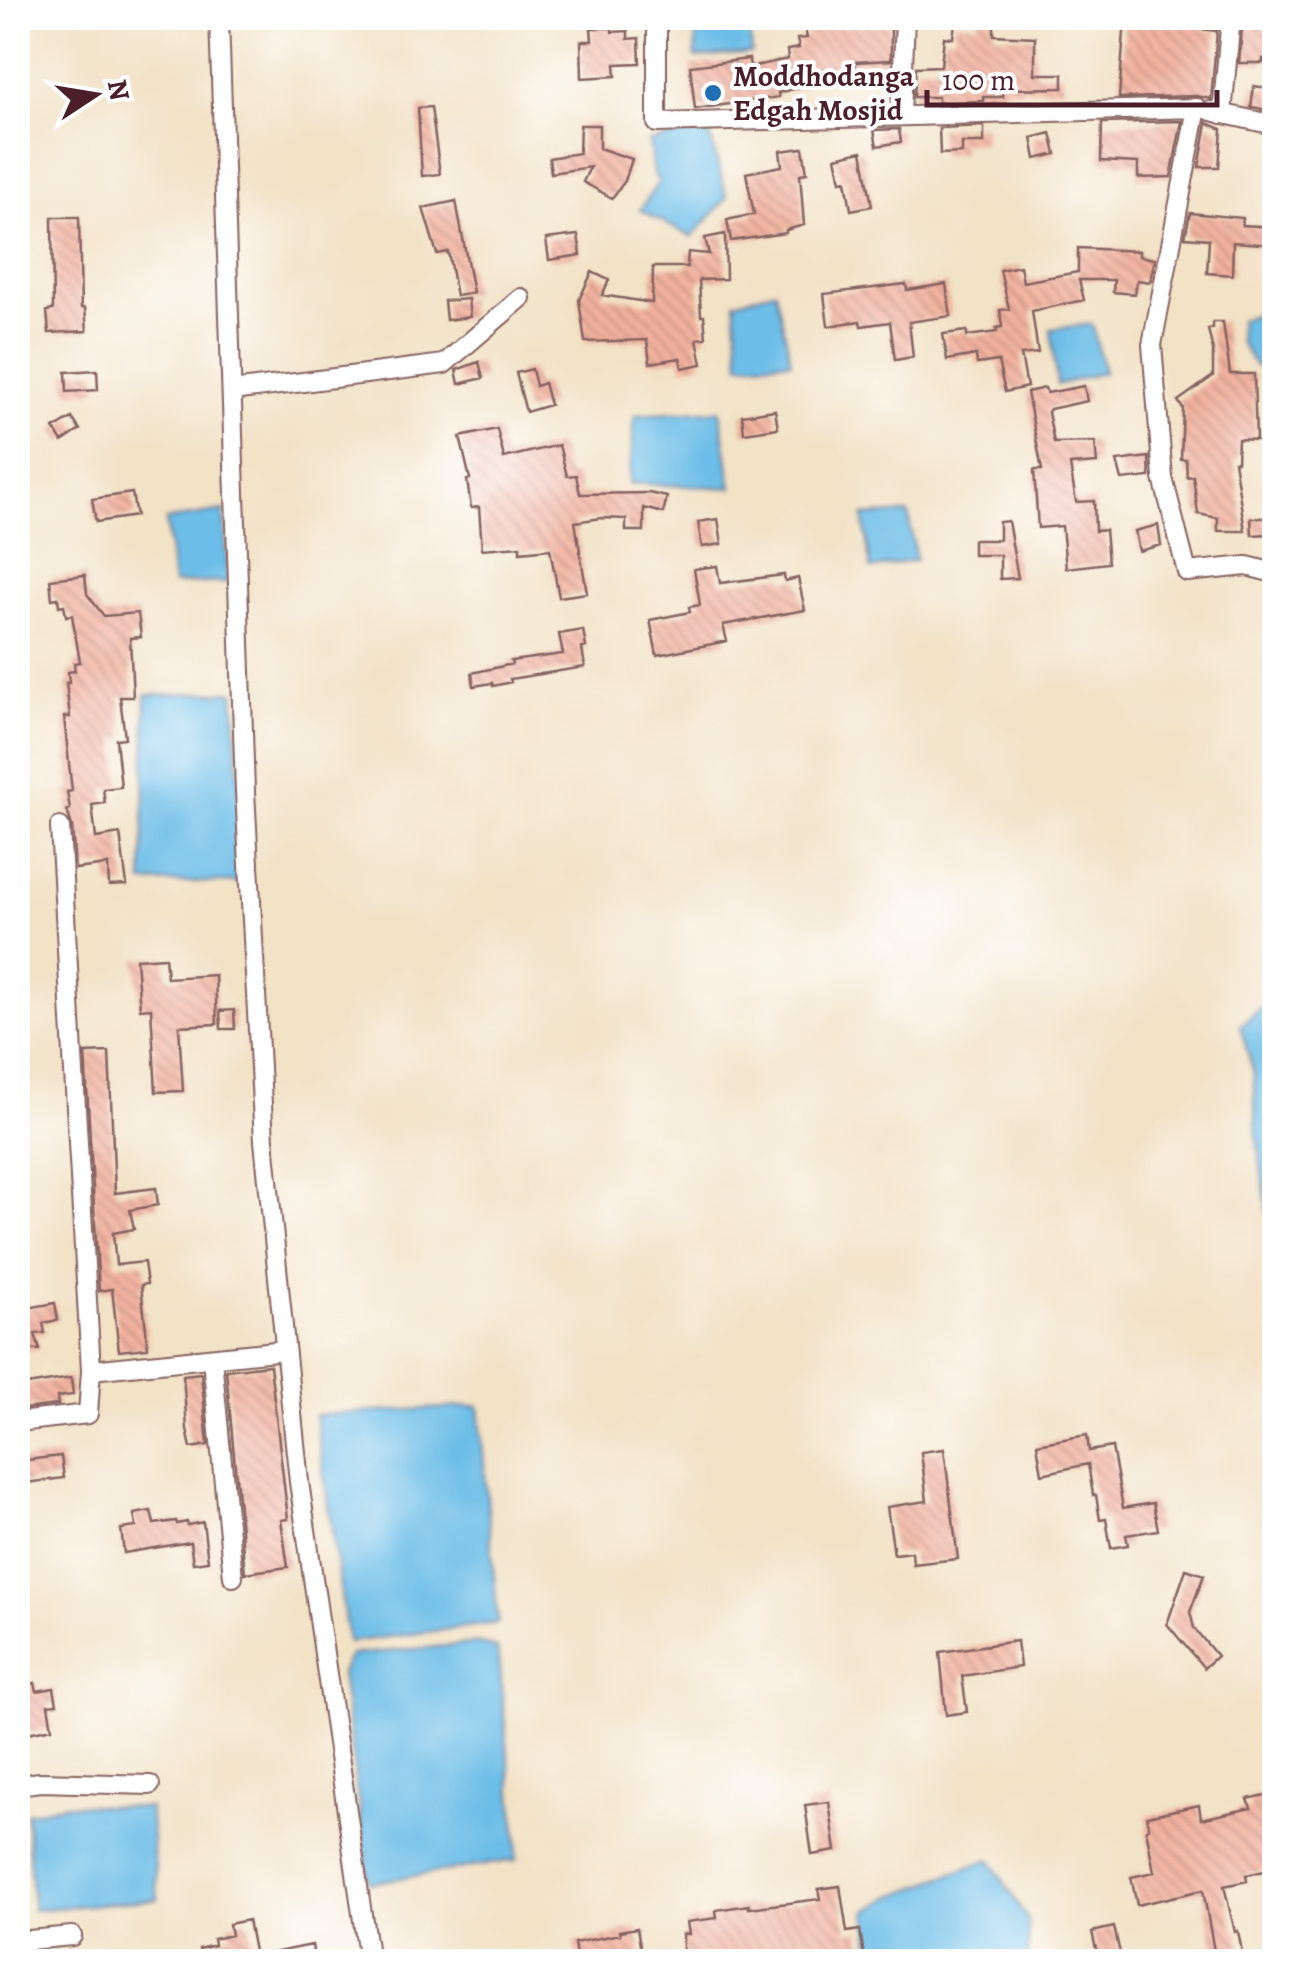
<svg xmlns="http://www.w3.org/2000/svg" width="1292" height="1979" font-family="Alegreya,serif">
  <defs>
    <pattern id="building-back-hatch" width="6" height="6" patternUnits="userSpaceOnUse" patternTransform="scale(2.5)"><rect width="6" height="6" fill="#f2b29f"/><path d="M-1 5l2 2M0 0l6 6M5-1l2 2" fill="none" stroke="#c69082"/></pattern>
  </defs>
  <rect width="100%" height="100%" fill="#fff"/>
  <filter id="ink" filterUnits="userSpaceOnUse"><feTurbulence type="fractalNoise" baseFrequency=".01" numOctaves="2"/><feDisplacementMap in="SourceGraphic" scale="20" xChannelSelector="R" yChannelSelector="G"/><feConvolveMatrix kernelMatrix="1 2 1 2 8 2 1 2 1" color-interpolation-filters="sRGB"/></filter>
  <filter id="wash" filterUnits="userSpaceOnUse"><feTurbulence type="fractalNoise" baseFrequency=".0048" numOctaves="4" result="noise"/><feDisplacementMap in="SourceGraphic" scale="40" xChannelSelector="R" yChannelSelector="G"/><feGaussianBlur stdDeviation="2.25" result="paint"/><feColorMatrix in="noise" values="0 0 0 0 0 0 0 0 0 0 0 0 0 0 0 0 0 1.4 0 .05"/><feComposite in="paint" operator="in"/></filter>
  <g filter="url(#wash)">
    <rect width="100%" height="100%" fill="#f2e2c6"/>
    <path fill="#6cbde7" stroke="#5b6e89" stroke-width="2.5" d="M697,18H749L752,53L695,58Z
      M708,129L727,198L692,237L640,210L659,181L653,174L649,142Z
      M775,290L791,361L740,364L735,302Z
      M1266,310L1274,314V365L1256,367L1239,341L1240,320Z
      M1092,324L1104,372L1057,385L1051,329Z
      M720,410L732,488L629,483L635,415Z
      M224,511L228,582L173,584L166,520Z
      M908,513L916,560L871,569L863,516Z
      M234,692L245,882L143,883L146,695Z
      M1274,996V1235L1271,1236L1257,1138L1253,1070L1240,1026Z
      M479,1406L498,1623L348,1642L315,1415Z
      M477,1643L497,1648L517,1840L516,1860L369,1883L341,1673L350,1655Z
      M65,1804L149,1808L158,1899L33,1910L26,1813Z
      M990,1859L1028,1921V1961H873L867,1911L893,1896Z"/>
    <g id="blocks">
      <path fill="url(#building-back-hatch)" d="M978,18H994V35L1035,37V74H1063V88L1003,89V97H983V101L938,103V97H914L916,67L941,66L944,37L953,38L955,22L978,24Z
        M1125,18H1194L1200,29L1217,31L1211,99L1197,96L1119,98Z
        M1243,18H1274V59H1263V63H1239Z
        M821,21L823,28L891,24V60L855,62V71L835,72V68L802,74L805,86L778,93L779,97L695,109L690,66L749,59L750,67L788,59L787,50L799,48L797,39L807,38L804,25Z
        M591,28H612V32L628,31V39L639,38L640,63L615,64L616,76L582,78L581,41H592Z
        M1254,86L1274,89V111L1251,107Z
        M431,107L440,174L422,176L418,108Z
        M1182,121L1171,177L1138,178V163L1101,161L1102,123Z
        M1207,123L1222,129L1219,167H1199Z
        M580,125H599V148L632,159L625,181L612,198L583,182L590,167L551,173L549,158L579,153Z
        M984,126V143H962V153L940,154L939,128Z
        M899,129L901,142L877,146L874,130Z
        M1051,133L1056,154L1036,159L1032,138Z
        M803,148L807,173L800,174L804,225L786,230V233L731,241L727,220L754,214L746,173L782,166L780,151Z
        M862,151L872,206L851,210L846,180L841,181L836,157Z
        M456,201L473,293L456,296L448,252L437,254L423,208Z
        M1190,213L1243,218L1242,225L1274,227V245L1233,242L1232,275L1207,273L1209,239L1185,237Z
        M52,217H79L81,308H85L87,331L49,333L47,311L53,310Z
        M725,234L726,279L699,280L701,316H704L706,338L697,339L702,364L682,368L680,358L650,363L647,340L585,342L579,300L592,272L609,280L602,295L652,303L653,267H687L688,252L709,254L705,238Z
        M578,235L581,255L549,260L546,239Z
        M1078,248L1139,251V256L1155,259L1150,282L1137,280L1135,294L1113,292L1114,280H1079L1084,300L1032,311L1038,353L1021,355L1027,387L1005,392L998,361L977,364L976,355L947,360L943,334L967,331V336L997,332L996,328L1002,327L1000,310L1009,309L1000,270L1020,266L1023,282L1078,272Z
        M906,284L907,290L946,284L951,316L909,322L913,357L895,360L890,322L861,326L860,321L828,326L824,294Z
        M468,299L470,317L446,320L444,301Z
        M1213,322H1223L1230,374H1254L1256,440L1238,439L1237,461H1234L1245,531H1218V518L1198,514L1193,476L1187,477L1186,459H1181L1183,408L1178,401L1213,376V351L1208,329L1213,328Z
        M479,362L483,378L459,384L456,370Z
        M532,369L536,386L544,383L550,405L526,412L516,373Z
        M97,370L98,390L67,392L66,372Z
        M1084,386L1087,401L1050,409L1048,412L1054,443L1095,442L1097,463L1070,465L1076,502L1094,501L1095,531L1105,530L1108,563L1066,568L1062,526L1038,528L1034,470H1042L1027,392L1045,388L1047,393Z
        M775,410L778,428L744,433L742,415Z
        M72,418L80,430L62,442L54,429Z
        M497,429L504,458L559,445L567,476L576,475L580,494L649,493L667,497L663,513L644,508V531H626V519L601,518L575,522L587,593L559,597L550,549L520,552V546L482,549L479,507L471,508L467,480L470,479L460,437Z
        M1149,457L1150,477L1122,480L1117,461Z
        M132,493L136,516L96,522L92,499Z
        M1251,518H1269L1270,534L1252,535Z
        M718,519L722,544L702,547L698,522Z
        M1008,521L1018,578L1000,579V555H973V540H999V522Z
        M1158,525L1161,545L1139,551L1135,531Z
        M717,566L720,583L784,575L785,581L798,578L805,610L723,625L727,641L657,655L650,620L690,612L689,607L700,605L694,569Z
        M85,575L87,594L104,616L138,613L141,637L130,638L133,697H120L125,738L116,739L121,787L103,789L105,803L92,805L96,838L120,834L127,885L109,886L108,865L75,869L72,826L67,810L70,809L67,792L72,791L64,717H70L66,683H69L68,672L75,671L74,663L80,662L72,615L66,616L64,605L59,606L58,598L52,599L50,579Z
        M583,630L586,647L582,648L585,667L510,679L511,682L493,686L492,683L474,686L472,673L512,664L511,661L563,654L559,634Z
        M165,957L167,978L215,975L217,1024L179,1026L183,1091L156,1092L151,1008L140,1009L136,959Z
        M234,1010L235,1029H221L220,1011Z
        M109,1052L115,1193L156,1188L158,1205L130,1210L134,1229L113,1233L116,1265L144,1262L147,1284L141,1285L148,1348L119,1351L112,1289L99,1291L85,1053Z
        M55,1303L58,1320L43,1323L45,1333L35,1334L40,1350L18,1349V1333L26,1334L22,1309Z
        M270,1365L288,1519L281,1520L288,1567L245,1573L226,1370Z
        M201,1373L208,1445L191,1448L187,1429L183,1375Z
        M71,1378L73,1395L57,1397L58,1405L23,1409L20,1386Z
        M1087,1435L1089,1451L1112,1447L1123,1508L1153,1503L1158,1530L1126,1535L1128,1545L1111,1548L1106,1519L1100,1520L1096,1495H1093L1088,1464L1042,1474L1037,1444Z
        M944,1449L958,1559L913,1564L912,1552L894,1554L887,1507L927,1501L921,1452Z
        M61,1456L64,1478L18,1484V1461Z
        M151,1511L154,1524L176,1521L177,1524L187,1522L188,1525L203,1522L208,1561L193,1563L190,1542L124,1553L121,1529L136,1527L134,1514Z
        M1186,1569L1204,1575L1190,1612L1194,1628L1217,1656L1204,1668L1167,1624Z
        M1017,1641L1020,1667L962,1676L967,1712L946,1715L940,1652Z
        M35,1683L37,1691L54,1688L57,1704L48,1705L52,1728L28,1733L23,1709L18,1710V1694L21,1693L20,1686Z
        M1274,1793V1869L1246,1875L1247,1881L1224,1886L1235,1932L1238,1931L1244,1962H1216L1203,1890L1137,1905L1131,1877L1154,1872L1146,1829L1149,1828L1147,1816L1199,1805L1201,1819L1251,1808L1248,1799Z
        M829,1802L836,1851L812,1855L805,1805Z
        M840,1886L847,1932L860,1930L865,1962H833L832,1957L809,1962H683V1934H689L687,1922L717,1918L716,1910L749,1905V1908L820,1899L818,1889Z
        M248,1920L256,1962H202L199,1949L214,1945L213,1939L231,1935L229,1924Z
        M1114,1927L1122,1962H1099L1092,1932Z
        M637,1928L643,1962H577L574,1943L620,1934L619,1931Z
        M312,1945L315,1962H268L267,1954Z"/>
    </g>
  </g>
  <g filter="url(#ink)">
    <use href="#blocks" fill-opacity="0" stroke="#856361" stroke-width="2.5"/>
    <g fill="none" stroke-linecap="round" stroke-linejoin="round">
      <g stroke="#856361" stroke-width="22">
        <path id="minor" d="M219,18L245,791L264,1141L299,1482L369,1962
          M657,18V123L1197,108L1152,345L1163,478L1187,572L1247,566L1274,573
          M1206,18L1231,20
          M1211,111L1274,125
          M1222,114L1231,18
          M901,115L905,18
          M232,391L444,364L521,298
          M60,827L91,1370L285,1350
          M212,1358L233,1577
          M18,1422L88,1414L91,1370
          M18,1785L40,1782L150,1785
          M18,1941L72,1936"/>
      </g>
      <use href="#minor" stroke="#fff" stroke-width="18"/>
    </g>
  </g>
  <circle fill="#1f6fb2" stroke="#fff" stroke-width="4" cx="713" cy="93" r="10"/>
  <g text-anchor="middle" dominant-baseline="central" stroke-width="8" stroke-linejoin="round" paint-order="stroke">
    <g font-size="30" font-weight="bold" fill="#4a1f2b" stroke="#fff" text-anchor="start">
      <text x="733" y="76">Moddhodanga<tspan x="733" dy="34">Edgah Mosjid</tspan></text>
    </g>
  </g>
  <rect width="1292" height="1979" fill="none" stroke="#fff" stroke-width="60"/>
  <g transform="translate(95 95) rotate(78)" stroke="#ffffff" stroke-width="8" paint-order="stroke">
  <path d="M0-8L18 38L0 25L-18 38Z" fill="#4a1f2b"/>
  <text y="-15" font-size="28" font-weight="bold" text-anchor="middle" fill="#4a1f2b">N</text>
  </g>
  <path d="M927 90v15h290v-15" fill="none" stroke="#4a1f2b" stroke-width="5"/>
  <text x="942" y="90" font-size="30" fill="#4a1f2b" stroke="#ffffff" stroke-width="8" paint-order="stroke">100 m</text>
</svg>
